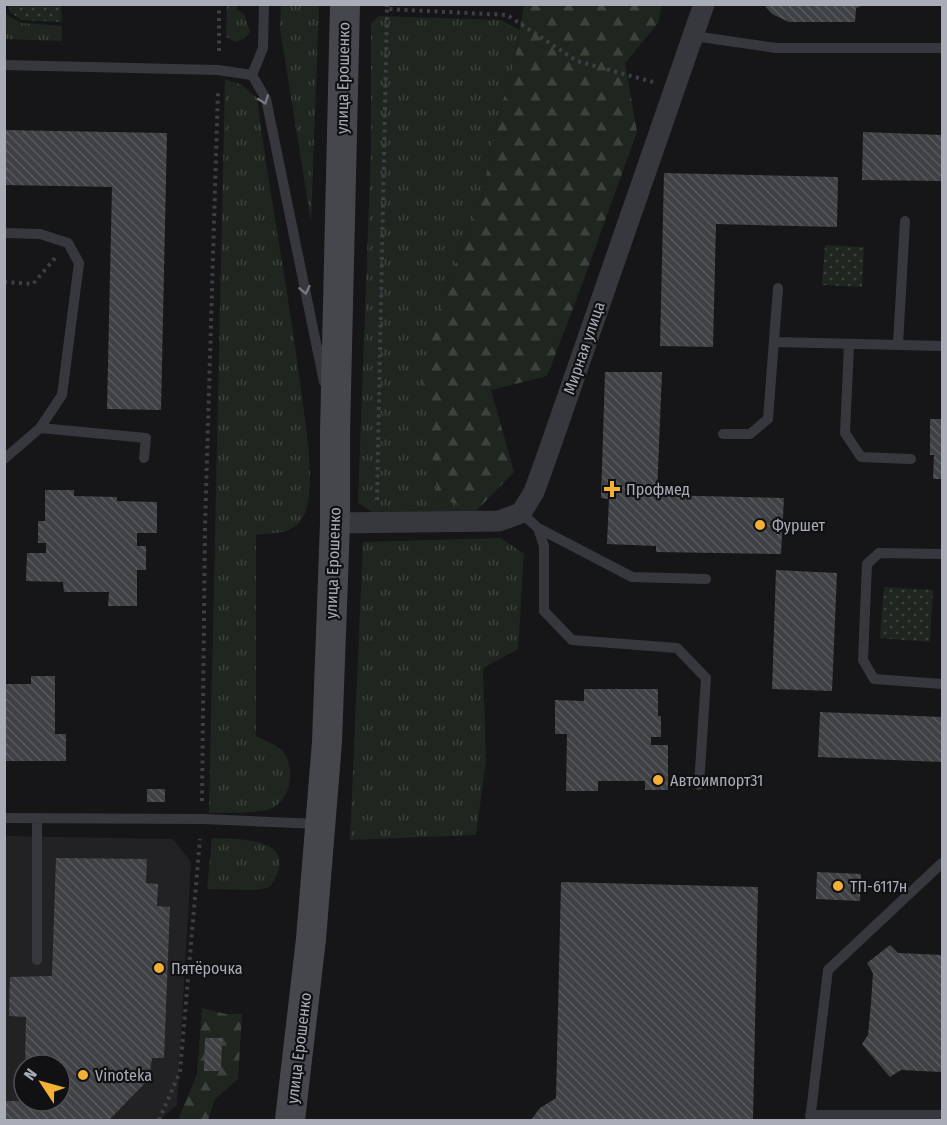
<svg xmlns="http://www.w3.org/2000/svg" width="947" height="1125" font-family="'Fira Sans Condensed',sans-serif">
  <defs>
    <pattern id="grass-tufts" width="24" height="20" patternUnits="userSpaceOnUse" patternTransform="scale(1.5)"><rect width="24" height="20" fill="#1e261f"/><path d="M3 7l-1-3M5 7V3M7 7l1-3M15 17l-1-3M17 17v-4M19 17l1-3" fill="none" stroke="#3c433d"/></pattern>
    <pattern id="forest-firs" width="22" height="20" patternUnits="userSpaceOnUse" patternTransform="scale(1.5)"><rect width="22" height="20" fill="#1e261f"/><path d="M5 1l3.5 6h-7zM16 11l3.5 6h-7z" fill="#3c433d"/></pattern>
    <pattern id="park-dots" width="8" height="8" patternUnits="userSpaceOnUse" patternTransform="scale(1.5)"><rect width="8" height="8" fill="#1e261f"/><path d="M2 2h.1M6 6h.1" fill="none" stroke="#3c433d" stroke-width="1.8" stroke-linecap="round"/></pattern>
    <pattern id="building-back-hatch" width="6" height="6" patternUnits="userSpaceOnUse" patternTransform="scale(1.5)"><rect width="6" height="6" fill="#404145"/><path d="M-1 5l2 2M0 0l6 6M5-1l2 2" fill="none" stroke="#595a5e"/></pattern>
  </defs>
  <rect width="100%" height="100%" fill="#161618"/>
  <path fill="#222225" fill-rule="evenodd" d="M5,836L173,839L191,862L177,1105L160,1120H5ZM24,1065H60V1101H24Z"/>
  <path fill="url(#grass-tufts)" d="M4,5L7,15L21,23L62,26V41L5,39Z
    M227,5H237V10L244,14L250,32L245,38L236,42L226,37Z
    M281,5H319L311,222L280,29Z
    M379,16L501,20L520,30L515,59L497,122L481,201L445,290L431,438L438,497L476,511L372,512L358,503L371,149V23Z
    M225,79L242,85L257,98C269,193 288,288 300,383C304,415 318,487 304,515C293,536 275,532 256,535V736C266,741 281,746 286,756C296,775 288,806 266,810C248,814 227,812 209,813Z
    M501,538L524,554L518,649L483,668L486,761L476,835L350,840L363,542Z
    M212,838C243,839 303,838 270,887L256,890L207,889Z"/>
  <path fill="url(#forest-firs)" d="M524,5H662L658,23L625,63L637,132L579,293L547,376L491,390L514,472L476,511L438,497L422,379L445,290L481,201L497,122L515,59Z
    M202,1008L226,1014H242L238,1079L215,1099L208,1120H178L197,1074Z"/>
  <path fill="url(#park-dots)" d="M8,5H61L62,22L22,20L11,13Z
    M825,245L864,247L862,287L822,285Z
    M884,587L933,590L930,642L880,638Z"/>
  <path fill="url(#building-back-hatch)" d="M763,4H864V5L856,8L855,22H789L772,14Z
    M4,130L167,133L161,410L107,409L112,187L4,185Z
    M863,132L942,135V181L862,180Z
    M664,173L838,177L837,227L716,224L713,347L660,346Z
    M605,372H662L657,495L784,498L781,554L656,552V546L607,544L609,499L601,498Z
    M930,419H942V479H933L934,455H930Z
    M45,490H74V496L117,497V501L157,502V533H137V546H146V570H137V606H108L109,592H64L63,582L26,581L27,553H46V543H38V521H45Z
    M776,570L837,573L832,691L772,689Z
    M31,676H55V734H66V761H4V684H31Z
    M584,689H658V716H661V737H651V745H668V790H645V781H598V791H566L567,734H555V700L584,701Z
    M820,712L942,717V762L818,757Z
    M147,789H165V802H147Z
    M56,858L147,859L146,883L158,884L157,906L170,907L164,1058H152L149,1079L109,1120H4V1101H60V1065H25L26,1017L9,1016L10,977L52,976Z
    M817,872L861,874L860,901L816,899Z
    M561,882L758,887L753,1120H531L540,1108L556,1098Z
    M890,945L898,953L942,955V1072L901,1070L890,1077L862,1044L868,1035L871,1003L873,973L867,963Z
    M205,1038H222L221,1071H204Z"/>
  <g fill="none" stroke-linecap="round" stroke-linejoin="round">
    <path stroke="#3d3f44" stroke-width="4" stroke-dasharray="3 4.5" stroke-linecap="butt" d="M387,4V9L507,15L577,61L653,82
      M219,51V4
      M4,282L33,284L55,258
      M377,500L387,9
      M202,801L205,526L218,89
      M159,1120L180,1072L200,839"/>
    <path stroke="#37383d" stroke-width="10" d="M264,4L263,48L252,75L266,99L324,382
      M694,36L776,48H942
      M4,65L218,70L252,75
      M4,233L40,234L68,243L79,263L62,395L40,428L146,438L144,458
      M775,342L942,346
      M898,344L905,221
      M849,345L845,433L861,457L911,459
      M723,434H750L768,419L778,288
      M4,459L40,428
      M521,513L538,528L544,546V611L572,640L677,648L706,678L699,785
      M538,528L632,577L706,579
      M942,554L879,553L867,564L863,660L874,679L942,684
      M4,818L202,819L319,824
      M37,819V960
      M810,1115H942
      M810,1120L828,970L942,863"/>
    <path stroke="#37383d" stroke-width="21" d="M335,523L499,521L521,513L534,492L547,456L704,4"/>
    <path stroke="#45474d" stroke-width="30" d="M290,1120L311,939L327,742L335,523V433L345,4"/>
  </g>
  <defs><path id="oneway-chevron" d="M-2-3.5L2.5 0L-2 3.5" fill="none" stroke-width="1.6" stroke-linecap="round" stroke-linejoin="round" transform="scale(1.5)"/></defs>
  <g stroke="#757881">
    <use href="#oneway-chevron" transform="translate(264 100) rotate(69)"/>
    <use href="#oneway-chevron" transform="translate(305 290) rotate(78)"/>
  </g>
  <g fill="#f2b134" stroke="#111113" stroke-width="2">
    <path d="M609 480h6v6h6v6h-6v6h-6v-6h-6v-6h6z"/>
    <circle cx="760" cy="525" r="6"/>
    <circle cx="658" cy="780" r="6"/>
    <circle cx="838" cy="886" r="6"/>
    <circle cx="159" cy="968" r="6"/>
    <circle cx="83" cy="1075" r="6"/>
  </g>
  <g text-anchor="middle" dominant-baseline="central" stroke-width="4.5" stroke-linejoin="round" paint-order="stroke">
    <g font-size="16" fill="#a8adb8" stroke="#111113">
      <text transform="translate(343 78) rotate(-89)">улица Ерошенко</text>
      <text transform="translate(584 348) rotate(-71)">Мирная улица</text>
      <text transform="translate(333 563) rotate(-88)">улица Ерошенко</text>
      <text transform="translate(299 1048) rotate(-83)">улица Ерошенко</text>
    </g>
    <g font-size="16" fill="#a8adb8" stroke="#111113" text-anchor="start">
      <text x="626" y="489">Профмед</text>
      <text x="772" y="525">Фуршет</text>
      <text x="670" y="780">Автоимпорт31</text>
      <text x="850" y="886">ТП-6117н</text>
      <text x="171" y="968">Пятёрочка</text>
      <text x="95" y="1075">Vinoteka</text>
    </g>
  </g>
  <rect width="947" height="1125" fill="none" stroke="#a8adb8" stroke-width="12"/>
  <g transform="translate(42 1083) rotate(306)"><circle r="28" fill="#111113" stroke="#4d4f55" stroke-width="1.5"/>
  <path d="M0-4.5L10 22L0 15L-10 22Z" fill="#f2b134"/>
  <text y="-9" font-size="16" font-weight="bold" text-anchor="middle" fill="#a8adb8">N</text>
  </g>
</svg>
